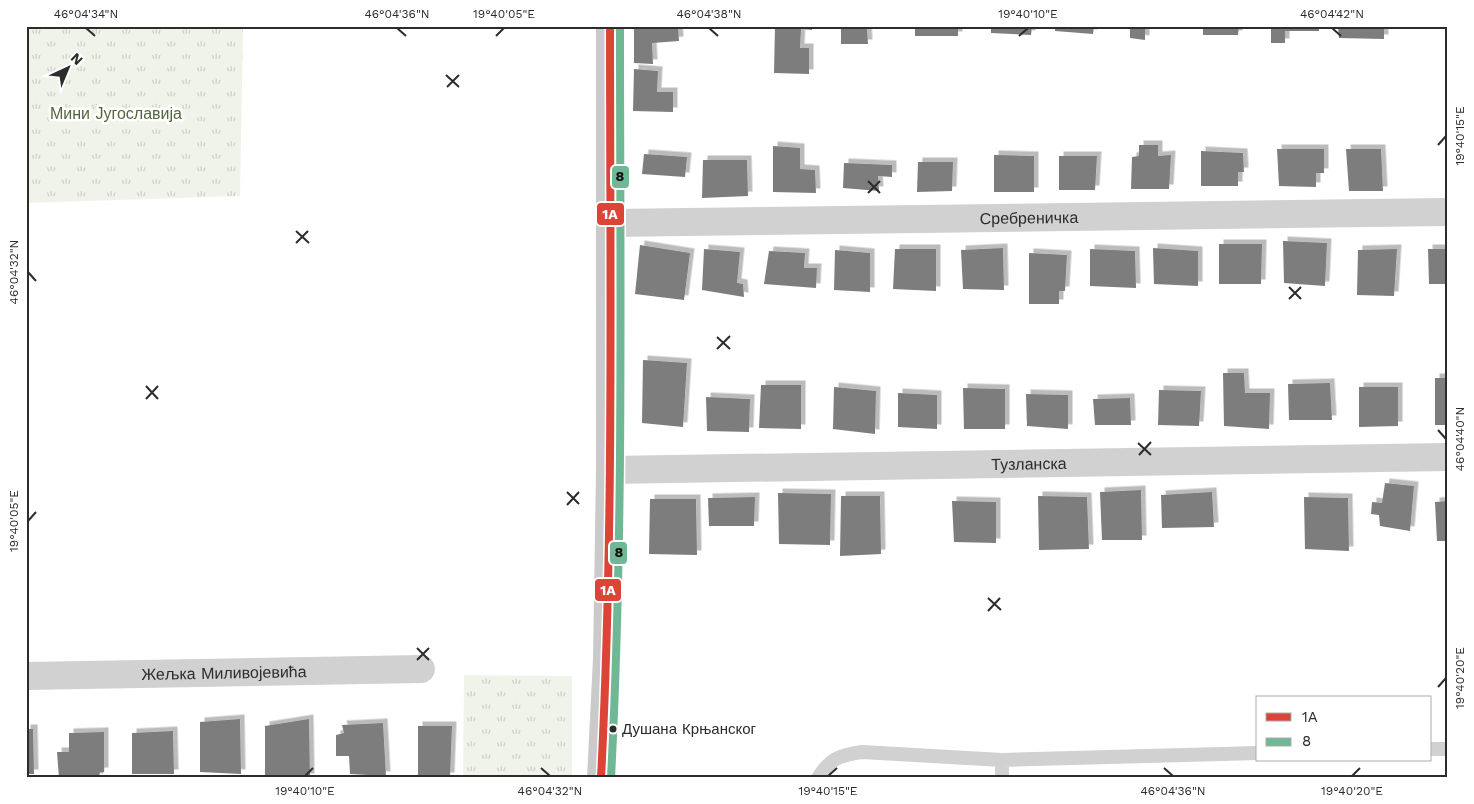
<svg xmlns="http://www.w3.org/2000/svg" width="1474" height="804" font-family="'Work Sans',sans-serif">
  <defs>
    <pattern id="park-tufts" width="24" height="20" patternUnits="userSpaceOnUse" patternTransform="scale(1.25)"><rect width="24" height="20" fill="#f0f3ea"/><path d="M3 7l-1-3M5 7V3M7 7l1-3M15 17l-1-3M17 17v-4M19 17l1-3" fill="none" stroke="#ced0c9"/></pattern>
    <filter id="shadow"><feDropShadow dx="4.5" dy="-4.5" stdDeviation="0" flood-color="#0004"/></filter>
  </defs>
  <rect width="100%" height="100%" fill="#fff"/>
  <path fill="url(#park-tufts)" d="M26,26H243L240,196L26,203Z
    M464,675L572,676V778H463Z"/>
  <path fill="#7d7d7d" filter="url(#shadow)" d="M634,26H678L679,41L652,43L653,64L634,63Z
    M775,26H812V30L801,29L800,48H809V74L774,73Z
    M847,26H887V29H867L868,44H841V27Z
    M915,26H958V36H915Z
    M991,26H1032L1031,35L991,33Z
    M1055,26H1094L1093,34L1055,31Z
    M1130,26H1145V40L1130,38Z
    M1203,26H1239L1238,35H1203Z
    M1271,26H1319V31H1285V43H1271Z
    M1338,26H1384V39L1339,38Z
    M634,69L658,71L657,92H673V112L633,111Z
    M1139,145H1158V156L1171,155L1169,189H1131L1132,157L1139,156Z
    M773,146L800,148V169L815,170L816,193L773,192Z
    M1277,149H1324V173H1316V187L1279,186Z
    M1346,149H1381L1383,191H1349Z
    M1201,151L1243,153L1244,172H1238V186H1201Z
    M644,154L687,157L685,177L642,174Z
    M994,155L1034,156V192H994Z
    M1059,156H1097L1095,190H1059Z
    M703,160H747L748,196L702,198Z
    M918,162H953L952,191L917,192Z
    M844,163L892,165V177L878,176L879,191L843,188Z
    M1283,241L1327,243L1325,286L1284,283Z
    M1219,244H1262L1261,284H1219Z
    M640,245L690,253L684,300L635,294Z
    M1003,248L1004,290L963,289L961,250Z
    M1153,248L1198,251V286L1154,284Z
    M704,249L740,252L737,283L743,284L744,297L702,290Z
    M895,249H936V291L893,289Z
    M1090,249L1135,251L1136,288L1090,286Z
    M1397,249L1394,296L1357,295L1358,250Z
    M1428,249H1448V284H1429Z
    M835,250L870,253V292L834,290Z
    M769,251L805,253L804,268H817L816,288L764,284Z
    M1029,253L1067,255L1065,291H1059V304H1029Z
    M643,360L687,363L683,427L642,423Z
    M1223,373H1244L1245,393H1270L1269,429L1224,426Z
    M1435,378H1448V425H1435Z
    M1330,383L1332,420H1289L1288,384Z
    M761,385H801V429L759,428Z
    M834,387L876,391L875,434L833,429Z
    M1359,387H1398V426L1359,427Z
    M963,388L1005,389V429H964Z
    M1159,390L1201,391L1199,426L1158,425Z
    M898,393L937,395V429L898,427Z
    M1026,394L1068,395V429L1027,426Z
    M706,397L750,399L749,432L707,431Z
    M1130,398L1131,425H1095L1093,399Z
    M1385,483L1414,486L1410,531L1380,526L1379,515L1371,514L1372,502L1382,503Z
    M1141,490L1142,540H1102L1100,492Z
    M1212,492L1214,527L1162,528L1161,495Z
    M778,493L831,494L830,545L779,544Z
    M841,496H880L881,554L840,556Z
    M1038,496L1087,497L1089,549L1039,550Z
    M755,497L754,526H709L708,498Z
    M1304,497L1348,498L1349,551L1305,549Z
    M650,499H696L697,555L649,554Z
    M952,501L996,502V543L954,542Z
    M1448,501V541H1437L1435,502Z
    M240,719L241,774L200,772V722Z
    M309,719L310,778H265V726Z
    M383,723L386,776L350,774L349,756H336V735L344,733L342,725Z
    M418,726H452L450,777L418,776Z
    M26,729H33L34,774H26Z
    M173,731L174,774H132V733Z
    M104,732V772H100L99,778H59L57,752H69V733Z"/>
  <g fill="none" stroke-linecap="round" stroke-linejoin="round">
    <path stroke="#d1d1d1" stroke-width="14" d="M1430,749H1448
      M1002,760L1258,753
      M818,778C830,758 841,755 862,752L1002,760V778"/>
    <g stroke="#d1d1d1" stroke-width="28">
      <path id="s1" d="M610,223L1448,212"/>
      <path id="s2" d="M610,470L1448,457"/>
      <path id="s3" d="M26,676L421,669"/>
    </g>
    <path stroke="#cacaca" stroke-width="28" d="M601,778L607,659L610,470V26"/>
    <g stroke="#fff" stroke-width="11">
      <path id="bus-1" d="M601,778C614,527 610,277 610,26"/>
    </g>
    <g stroke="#fff" stroke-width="11">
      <path id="bus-2" d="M611,778C624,527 620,277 620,26"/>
    </g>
    <use href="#bus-1" stroke="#db4436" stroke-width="8"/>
    <use href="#bus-2" stroke="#70b796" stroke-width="8"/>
  </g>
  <path fill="none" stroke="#2c2c2c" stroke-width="2" d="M86,28L95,36M397,28L406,36M709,28L718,36M1332,28L1341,36M496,36L504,28M1019,36L1028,28M446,75L459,87M447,87L459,75M1438,145L1446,136M868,181L880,193M868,193L880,181M296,231L309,243M296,243L308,231M28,272L36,281M1289,287L1301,299M1289,299L1301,287M717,337L730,349M717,349L730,336M146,386L158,399M146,399L158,386M1438,430L1446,439M1138,443L1151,455M1139,455L1151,442M567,492L579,504M567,505L579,492M28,521L36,512M988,598L1001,610M988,611L1000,598M417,648L429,660M417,660L429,648M1438,687L1446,678M541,768L550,776M1164,768L1173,776M305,776L313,768M828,776L837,768M1352,776L1360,768"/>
  <circle fill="#2c2c2c" stroke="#fff" stroke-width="2" cx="613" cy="729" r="4.5"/>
  <g text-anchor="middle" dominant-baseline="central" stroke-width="5" stroke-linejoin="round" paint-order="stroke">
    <g font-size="15" fill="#2c2c2c" stroke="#fff" text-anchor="start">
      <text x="622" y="729">Душана Крњанског</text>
    </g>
    <g font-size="16" fill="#52663b" stroke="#fff">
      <text x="116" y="113">Мини Југославија</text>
    </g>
    <g font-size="16" fill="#2c2c2c" stroke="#fff">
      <text stroke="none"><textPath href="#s1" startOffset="419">Сребреничка</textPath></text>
      <text stroke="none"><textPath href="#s2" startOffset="419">Тузланска</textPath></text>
      <text stroke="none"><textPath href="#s3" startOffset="198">Жељка Миливојевића</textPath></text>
    </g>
  </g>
  <g stroke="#fff" stroke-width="2">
    <rect x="611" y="165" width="19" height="24" rx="5" fill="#70b796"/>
    <rect x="596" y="202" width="29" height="24" rx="5" fill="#db4436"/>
    <rect x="609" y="541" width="19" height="24" rx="5" fill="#70b796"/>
    <rect x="594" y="578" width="28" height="24" rx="5" fill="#db4436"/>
  </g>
  <g font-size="14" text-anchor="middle" font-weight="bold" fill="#fff">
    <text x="610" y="219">1A</text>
    <text x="608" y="595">1A</text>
  </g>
  <g font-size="14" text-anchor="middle" font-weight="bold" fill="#111">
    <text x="620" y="181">8</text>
    <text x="619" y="557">8</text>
  </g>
  <rect width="1474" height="804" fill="none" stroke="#ffffff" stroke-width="55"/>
  <rect x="1256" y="696" width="175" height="65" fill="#ffffff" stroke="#ababab"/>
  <rect x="1266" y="713" width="25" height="8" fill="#db4436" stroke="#ababab"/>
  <text x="1302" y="722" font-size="15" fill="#2c2c2c">1A</text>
  <rect x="1266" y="738" width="25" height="8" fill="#70b796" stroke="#ababab"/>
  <text x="1302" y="746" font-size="15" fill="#2c2c2c">8</text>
  <g transform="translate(68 68) rotate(44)" stroke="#ffffff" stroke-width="4" paint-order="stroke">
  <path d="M0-4L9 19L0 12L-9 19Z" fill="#2c2c2c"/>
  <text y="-8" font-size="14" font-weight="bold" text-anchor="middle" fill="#2c2c2c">N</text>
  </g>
  <rect x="28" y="28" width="1418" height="748" fill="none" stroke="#2c2c2c" stroke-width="2"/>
  <g font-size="12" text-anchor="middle" fill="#2c2c2c">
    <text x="86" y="18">46°04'34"N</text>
    <text x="397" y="18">46°04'36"N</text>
    <text x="504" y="18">19°40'05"E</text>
    <text x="709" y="18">46°04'38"N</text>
    <text x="1028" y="18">19°40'10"E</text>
    <text x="1332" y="18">46°04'42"N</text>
    <text transform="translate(1460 136) rotate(-90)" y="4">19°40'15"E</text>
    <text transform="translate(14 272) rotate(-90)" y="4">46°04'32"N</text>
    <text transform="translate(1460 439) rotate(-90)" y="4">46°04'40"N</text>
    <text transform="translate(14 521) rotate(-90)" y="4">19°40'05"E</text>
    <text transform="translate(1460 678) rotate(-90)" y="4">19°40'20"E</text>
    <text x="305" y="795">19°40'10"E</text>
    <text x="550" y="795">46°04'32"N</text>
    <text x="828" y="795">19°40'15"E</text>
    <text x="1173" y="795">46°04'36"N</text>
    <text x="1352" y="795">19°40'20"E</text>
  </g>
</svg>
